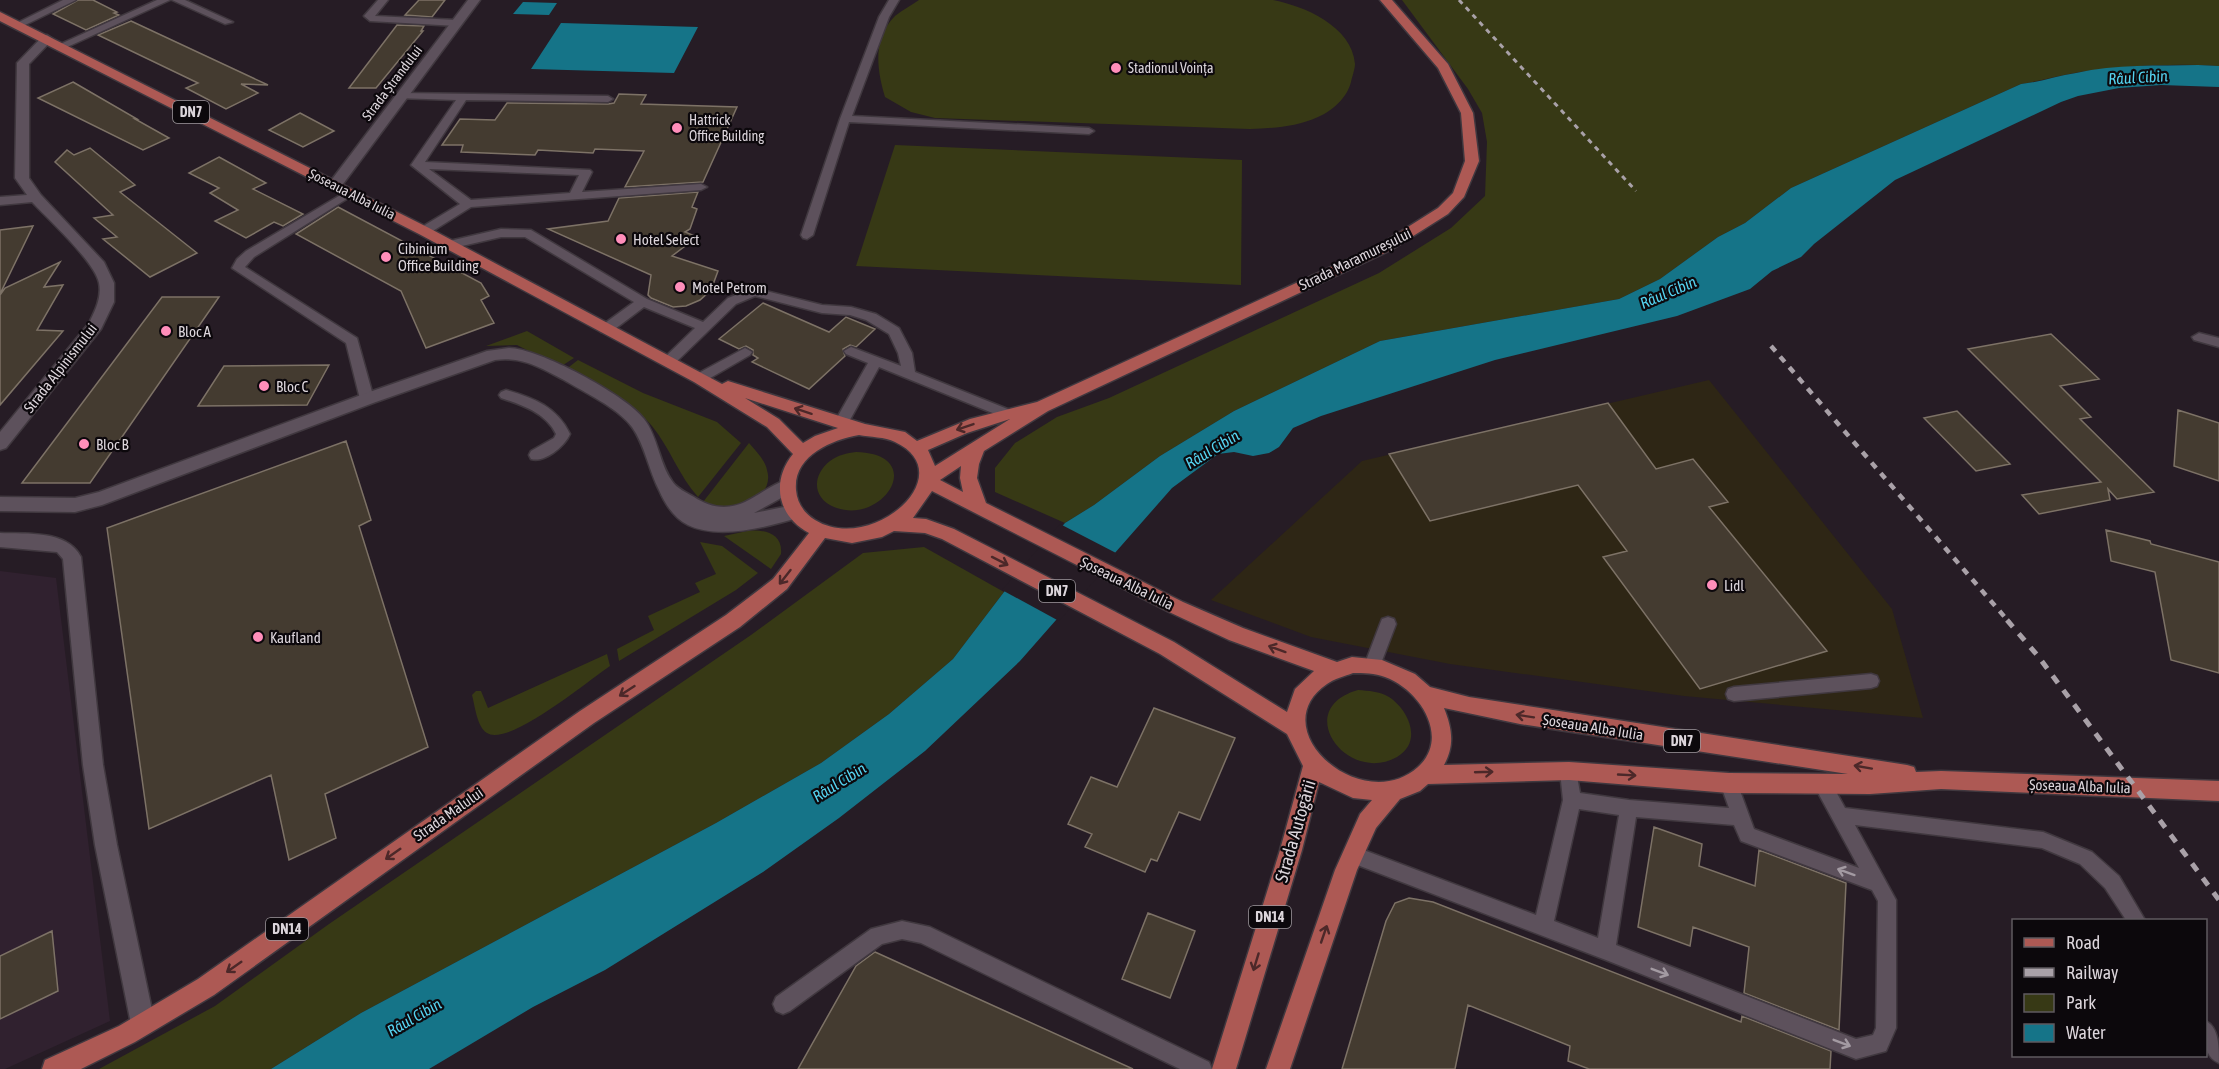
<svg xmlns="http://www.w3.org/2000/svg" width="2219" height="1069" font-family="'Asap Condensed',sans-serif">
  <rect width="100%" height="100%" fill="#261c25"/>
  <path fill="#2e2615" d="M1709,380L1892,609L1923,718L1684,696L1450,664L1311,637L1211,600L1362,461Z"/>
  <path fill="#30212f" d="M0,571L56,578L110,1021L5,1069H0Z"/>
  <path fill="#373915" d="M919,0H1273C1304,6 1352,26 1355,64C1355,69 1352,77 1351,82C1347,98 1332,111 1318,117C1296,127 1274,128 1250,129L935,118L911,112L885,97C877,70 872,39 895,16C902,10 912,5 919,0Z
    M1402,0H2219V66C2173,63 2126,66 2080,72C2060,75 2041,81 2021,84L1791,188L1745,223L1718,237L1660,279L1619,299L1380,341L1234,411L1160,456L1094,505L1065,523L995,492V468L1015,443L1057,417L1109,398L1379,273L1451,228L1485,196L1487,142L1482,113L1468,89Z
    M895,145L1242,160L1241,285L856,266Z
    M527,331L574,358L560,367L517,345L486,346Z
    M578,360L643,393L717,422L741,443L698,497C679,476 670,448 652,426C630,400 594,386 565,370Z
    M749,443C756,451 765,460 767,470C775,496 741,510 720,509C714,508 708,504 703,502Z
    M856,452C929,454 883,527 834,507C812,498 812,475 830,461C838,455 847,453 856,452Z
    M747,531C764,529 783,533 781,554L771,569L724,536Z
    M700,542L722,546L758,573L736,590L619,661L617,649L654,630L648,616L700,592L695,583L716,574Z
    M924,547L1004,592L953,659L889,714L821,763L716,823L361,1013L271,1069H99L215,1006L329,924L751,635L863,553Z
    M607,654L610,666C589,680 509,747 487,733C477,727 475,706 472,695L476,691H481L488,708Z
    M1358,690C1369,691 1379,691 1389,697C1409,710 1423,742 1397,757C1347,785 1291,709 1358,690Z"/>
  <path fill="#157488" d="M523,2L557,3L549,15L513,14Z
    M561,23L698,27L674,73L531,69Z
    M2198,65L2219,66V87L2161,85L2119,88L2078,96L2061,102L1895,180L1814,244L1801,257L1772,271L1750,289L1677,316L1495,360L1321,416L1293,428L1279,447L1269,453L1253,456L1234,452L1218,454L1172,488L1020,661L925,751L839,818L763,872L605,970L533,1007L429,1069H271L361,1013L716,823L821,763L889,714L953,659L1004,592L1065,523L1094,505L1160,456L1234,411L1380,341L1619,299L1660,279L1718,237L1745,223L1791,188L2021,84C2040,82 2057,76 2076,73C2116,64 2158,66 2198,65Z"/>
  <path fill="#261c25" d="M1060,524L1118,554L1059,621L1002,590Z"/>
  <path fill="#443b30" stroke="#7d7266" stroke-width="1.5" d="M78,0H93L117,12L114,13L119,15L86,30L53,14Z
    M419,0H445L432,17L405,15Z
    M131,21L268,85L241,84L258,93L226,109L186,88L198,83L98,35Z
    M397,25L424,26L421,31H423L376,88H349Z
    M73,82L137,119H135L169,138L143,150L38,98Z
    M619,94L646,95L641,104L737,107L703,182L625,187L644,151L595,149L593,153L538,150L535,155L461,152L463,145H442L460,119L495,120L507,103L608,104L614,103Z
    M300,113L334,131L303,147L269,130Z
    M90,148L135,185L120,192L197,253L150,277L103,239L117,237L94,218L113,215L55,162L67,150L74,155Z
    M219,157L266,183L253,189L303,214L283,226L274,222L246,238L215,221L238,210L210,193L219,188L189,173Z
    M698,192L692,207L697,209L690,229L685,232L697,237L672,256L718,271L711,290L700,300L686,306L673,307L651,298L648,295L651,275L548,229L608,221L619,198Z
    M338,207L481,283L489,296L481,300L494,323L426,348L401,291L296,234Z
    M33,226L0,294V230Z
    M60,262L44,287L63,285L37,330L63,331L0,405V295L5,288Z
    M162,297H219L90,483H22Z
    M763,303L829,332L846,317L875,329L856,347L850,345L843,349L845,356L809,389L752,362L758,358L753,355V350L746,346L739,349L719,339Z
    M2051,334L2099,379L2060,386L2091,417L2080,419L2154,492L2117,499L2108,489L2110,500L2039,514L2022,495L2101,482L1968,349Z
    M329,365L307,405L198,406L224,366Z
    M1608,403L1656,469L1693,459L1728,502L1709,507L1827,651L1700,689L1603,557L1627,551L1578,485L1430,521L1389,454Z
    M2178,410L2219,423V481L2174,466Z
    M1957,411L2010,464L1976,471L1924,418Z
    M346,441L371,520L359,526L428,747L325,794L336,838L289,860L271,775L149,829L107,528Z
    M2106,530L2150,541L2151,544L2219,562V673L2171,660L2155,572L2111,561Z
    M1154,708L1235,738L1200,820L1179,812L1157,861L1151,859L1145,872L1085,847L1092,834L1068,824L1091,777L1117,787Z
    M1654,827L1702,844L1699,866L1755,886L1759,850L1846,883L1839,1030L1744,993L1749,947L1693,927L1690,946L1638,927Z
    M1409,898L1433,902L1741,1022L1742,1016L1831,1051L1830,1069H1589L1568,1061L1570,1046L1468,1005L1455,1069H1342L1386,921L1395,903Z
    M1148,913L1195,931L1170,998L1122,979Z
    M52,931L58,991L0,1019V956Z
    M875,952L1133,1069H798L856,966Z"/>
  <g fill="none" stroke-linecap="round" stroke-linejoin="round">
    <g stroke="#40383f" stroke-width="3">
      <path id="lane" d="M63,0H76L21,27L13,25Z
        M157,0H170L65,48L56,46Z
        M172,0H185L233,22L225,24Z
        M378,0H388L375,16L457,20L462,23L457,26L370,21L364,16Z
        M889,0H899L889,17L852,116L1089,128L1094,131L1089,134L849,122L813,235L807,239L803,238L801,235L840,119L879,17Z
        M401,93L608,96L613,99L608,102L466,100L425,162L590,170L592,172L582,192L701,184L707,187L701,190L471,207L428,234H420V228L460,204L411,165L456,100L397,98V94ZM429,169L579,175L570,193L471,200Z
        M349,190L355,193L353,195L254,257L245,267L357,338L374,399L367,404L360,399L346,343L232,268L237,259L246,251Z
        M501,229L531,230L647,299L703,322L728,298L754,288L822,305L851,307L876,314L899,328L912,353L915,372L1010,410L1012,413L1010,416H1000L879,367L846,427H836L834,423L868,363L846,354L844,351L851,347L901,366L898,353L889,334L866,320L850,315L822,313L755,296L736,304L673,365H663L661,362L663,359L695,328L644,307L611,332H601L600,329L601,326L634,302L525,237H501L449,249L443,245L445,242Z
        M2199,333L2219,338V347L2194,340L2192,337Z
        M745,348L752,352L750,355L705,381H695L693,378L695,375Z
        M506,390C534,398 557,407 570,434C565,446 545,463 531,459L529,455L531,451L554,438L556,434C546,413 522,405 501,398L499,395L501,392Z
        M1388,617L1394,619L1396,624L1380,666L1378,671L1372,673L1366,671L1364,666L1380,624L1382,619Z
        M1871,674L1877,676L1879,681L1877,686L1871,688L1734,701L1728,699L1726,694L1728,689L1734,687Z
        M1569,763L1575,765L1580,793L1629,800L1729,808L1720,783L1723,777L1729,775L1735,777L1754,829L1859,868L1816,789L1813,783L1816,777L1822,775L1828,777L1845,808L2043,832L2092,852L2119,876L2145,920H2126L2105,888L2080,864L2042,848L1855,825L1896,900V1028L1886,1051L1856,1059L1606,960L1347,861L1344,855L1347,849L1353,846L1536,915L1563,800L1560,771L1563,765ZM1579,809L1619,815L1598,938L1554,921ZM1636,817L1734,825L1741,841L1872,890L1878,901L1876,1028L1873,1035L1856,1039L1616,945Z
        M902,921L930,927L1209,1062L1212,1069H1180L921,943L902,939L882,944L790,1011L783,1014L776,1011L773,1004L776,997L871,929Z
        M2206,1021C2219,1028 2219,1047 2219,1063C2202,1056 2205,1036 2206,1021Z"/>
    </g>
    <g stroke="#40383f" stroke-width="3">
      <path id="street" d="M47,35L53,39L29,64V178L41,195L104,262L114,283V302L101,329L6,448L0,450V432L89,323C95,311 102,297 99,283C95,262 49,220 32,202L0,205V197L27,195L15,178L17,63L43,36Z
        M509,348C538,348 626,395 644,419C658,437 659,463 672,481C676,488 687,493 694,497C703,503 713,507 724,507C748,507 764,487 786,480L792,482L795,487L792,492L754,513L794,505L800,507L803,512L800,517C768,527 719,540 688,525C674,518 665,504 659,490C649,471 645,445 632,427C618,408 584,392 564,380C541,368 522,356 495,360L373,403L102,505L75,512L0,511V497L75,498L99,492L361,395L487,351Z
        M0,533C27,534 67,530 81,557L103,765L117,845L155,1024L151,1032L143,1036L135,1032L131,1024L95,845L83,765L63,559L57,552L0,547Z"/>
    </g>
    <g stroke="#40383f" stroke-width="3">
      <path id="secondary" d="M468,0H480L340,188H330L328,185L330,182Z"/>
    </g>
    <g stroke="#40383f" stroke-width="3">
      <path id="primary" d="M1380,0H1392L1448,64L1473,113L1479,161L1464,197L1448,214L1391,250L1048,411L984,451L979,464L977,478L986,503L1183,602L1243,628L1337,662L1352,657L1382,660L1415,674L1430,687L1469,697L1907,765L1914,767L1916,772L1941,771L2219,781V801L1941,789L1870,794L1729,793L1569,780L1428,784L1420,791L1400,799L1376,828L1357,870L1290,1069H1266L1335,870L1360,814L1372,800L1353,798L1319,782L1302,850L1236,1069H1212L1280,850L1303,766L1287,734L1160,654L942,539L925,533L894,531L882,537L852,543L825,538L787,589L740,627L594,723L214,995L135,1042L81,1069H42L45,1060L119,1026L198,979L580,711L726,615L773,579L809,533C777,516 771,481 793,454L767,427L694,382L419,234L0,21V12L429,228L722,384L728,381L865,424L905,432L917,441L970,419L1037,402L1381,244L1438,208L1453,193L1465,161L1461,113L1438,68ZM745,398L838,428L815,436L803,443L779,419ZM1010,419L935,466L928,450L967,433ZM859,435C870,437 885,437 895,442C963,474 872,555 815,520C804,513 797,503 796,490C793,456 831,440 859,435ZM961,466L960,478L963,492L940,480ZM932,491L1169,612L1229,640L1314,671L1295,689L1287,712L1174,642L954,529L926,519L913,518ZM1353,673C1363,673 1375,673 1385,677C1419,689 1451,737 1418,767C1362,817 1261,729 1327,684C1334,679 1345,676 1353,673ZM1444,708L1520,724L1848,774L1729,773L1569,762L1444,765C1455,745 1452,728 1444,708Z"/>
    </g>
    <use href="#lane" fill="#5d515c" fill-rule="evenodd"/>
    <use href="#street" fill="#5d515c" fill-rule="evenodd"/>
    <use href="#secondary" fill="#5d515c" fill-rule="evenodd"/>
    <use href="#primary" fill="#ad5954" fill-rule="evenodd"/>
    <path stroke="#a9a1a8" stroke-width="3" stroke-dasharray="5 5" stroke-linecap="butt" d="M1459,0L1636,191"/>
    <path stroke="#a9a1a8" stroke-width="4.5" stroke-dasharray="7 7" stroke-linecap="butt" d="M1771,346L2009,622"/>
    <path stroke="#a9a1a8" stroke-width="5" stroke-dasharray="9 9" stroke-linecap="butt" d="M2007,620L2038,656L2219,900"/>
  </g>
  <defs><path id="oneway-shaft" d="M-6 0H5M1.5-3L5.5 0L1.5 3" fill="none" stroke-width="1.6" stroke-linecap="round" stroke-linejoin="round" transform="scale(1.5)"/></defs>
  <g stroke="#4c2829">
    <use href="#oneway-shaft" transform="translate(803 411) rotate(-162)"/>
    <use href="#oneway-shaft" transform="translate(965 427) rotate(161)"/>
    <use href="#oneway-shaft" transform="translate(1000 561) rotate(27)"/>
    <use href="#oneway-shaft" transform="translate(785 577) rotate(128)"/>
    <use href="#oneway-shaft" transform="translate(1277 649) rotate(-160)"/>
    <use href="#oneway-shaft" transform="translate(627 691) rotate(147)"/>
    <use href="#oneway-shaft" transform="translate(1525 716) rotate(-171)"/>
    <use href="#oneway-shaft" transform="translate(1863 767) rotate(-170)"/>
    <use href="#oneway-shaft" transform="translate(1484 772) rotate(-2)"/>
    <use href="#oneway-shaft" transform="translate(1627 775) rotate(3)"/>
    <use href="#oneway-shaft" transform="translate(393 854) rotate(145)"/>
    <use href="#oneway-shaft" transform="translate(1324 934) rotate(-71)"/>
    <use href="#oneway-shaft" transform="translate(1256 962) rotate(107)"/>
    <use href="#oneway-shaft" transform="translate(234 967) rotate(145)"/>
  </g>
  <g stroke="#a39aa2">
    <use href="#oneway-shaft" transform="translate(1846 872) rotate(-160)"/>
    <use href="#oneway-shaft" transform="translate(1660 972) rotate(21)"/>
    <use href="#oneway-shaft" transform="translate(1842 1043) rotate(21)"/>
  </g>
  <g fill="#ff8eba" stroke="#0c080c" stroke-width="2">
    <circle cx="1116" cy="68" r="6"/>
    <circle cx="677" cy="128" r="6"/>
    <circle cx="621" cy="239" r="6"/>
    <circle cx="386" cy="257" r="6"/>
    <circle cx="680" cy="287" r="6"/>
    <circle cx="166" cy="331" r="6"/>
    <circle cx="264" cy="386" r="6"/>
    <circle cx="84" cy="444" r="6"/>
    <circle cx="1712" cy="585" r="6"/>
    <circle cx="258" cy="637" r="6"/>
  </g>
  <g text-anchor="middle" dominant-baseline="central" stroke-width="4.5" stroke-linejoin="round" paint-order="stroke">
    <g font-size="14" fill="#dcd5db" stroke="#0c080c" text-anchor="start">
      <text x="1128" y="68">Stadionul Voința</text>
      <text x="689" y="120">Hattrick<tspan x="689" dy="16">Office Building</tspan></text>
    </g>
    <g font-size="14" fill="#dcd5db" stroke="#0c080c">
      <text transform="translate(392 83) rotate(-53)">Strada Ștrandului</text>
      <text transform="translate(352 194) rotate(27)">Șoseaua Alba Iulia</text>
    </g>
    <g fill="#0c080c" stroke="#9e989d" stroke-width="1.5">
      <rect x="173" y="101" width="36" height="22" rx="4.5"/>
      <rect x="1039" y="580" width="36" height="22" rx="4.5"/>
      <rect x="1664" y="730" width="36" height="22" rx="4.5"/>
      <rect x="1249" y="906" width="42" height="22" rx="4.5"/>
      <rect x="266" y="918" width="42" height="22" rx="4.5"/>
    </g>
    <g font-size="14" font-weight="bold" fill="#dcd5db">
      <text x="191" y="112">DN7</text>
      <text x="1057" y="591">DN7</text>
      <text x="1682" y="741">DN7</text>
      <text x="1270" y="917">DN14</text>
      <text x="287" y="929">DN14</text>
    </g>
    <g font-size="15" fill="#dcd5db" stroke="#0c080c" text-anchor="start">
      <text x="633" y="239">Hotel Select</text>
      <text x="398" y="248">Cibinium<tspan x="398" dy="17">Office Building</tspan></text>
      <text x="692" y="287">Motel Petrom</text>
      <text x="178" y="331">Bloc A</text>
      <text x="276" y="386">Bloc C</text>
      <text x="96" y="444">Bloc B</text>
      <text x="1724" y="585">Lidl</text>
      <text x="270" y="637">Kaufland</text>
    </g>
    <g font-size="15" fill="#dcd5db" stroke="#0c080c">
      <text transform="translate(1355 259) rotate(-26)">Strada Maramureșului</text>
      <text transform="translate(60 368) rotate(-52)">Strada Alpinismului</text>
      <text transform="translate(1127 583) rotate(26)">Șoseaua Alba Iulia</text>
      <text transform="translate(1593 727) rotate(9)">Șoseaua Alba Iulia</text>
      <text transform="translate(2080 786) rotate(2)">Șoseaua Alba Iulia</text>
      <text transform="translate(448 814) rotate(-35)">Strada Malului</text>
    </g>
    <g font-size="16" font-style="italic" fill="#55d3f0" stroke="#0c080c">
      <text transform="translate(2138 77) rotate(-3)">Râul Cibin</text>
      <text transform="translate(1668 292) rotate(-23)">Râul Cibin</text>
      <text transform="translate(1212 449) rotate(-31)">Râul Cibin</text>
      <text transform="translate(839 782) rotate(-32)">Râul Cibin</text>
      <text transform="translate(414 1017) rotate(-30)">Râul Cibin</text>
    </g>
    <g font-size="18" fill="#dcd5db" stroke="#0c080c">
      <text transform="translate(1295 831) rotate(-74)">Strada Autogării</text>
    </g>
  </g>
  <rect x="2012" y="919" width="195" height="138" fill="#0c080c" stroke="#5f5a5f" stroke-width="1.5"/>
  <rect x="2024" y="938" width="30" height="9" fill="#ad5954" stroke="#5f5a5f" stroke-width="1.5"/>
  <text x="2066" y="949" font-size="18" fill="#dcd5db">Road</text>
  <rect x="2024" y="968" width="30" height="9" fill="#a9a1a8" stroke="#5f5a5f" stroke-width="1.5"/>
  <text x="2066" y="979" font-size="18" fill="#dcd5db">Railway</text>
  <rect x="2024" y="994" width="30" height="18" fill="#373915" stroke="#5f5a5f" stroke-width="1.5"/>
  <text x="2066" y="1009" font-size="18" fill="#dcd5db">Park</text>
  <rect x="2024" y="1024" width="30" height="18" fill="#157488" stroke="#5f5a5f" stroke-width="1.5"/>
  <text x="2066" y="1039" font-size="18" fill="#dcd5db">Water</text>
</svg>
